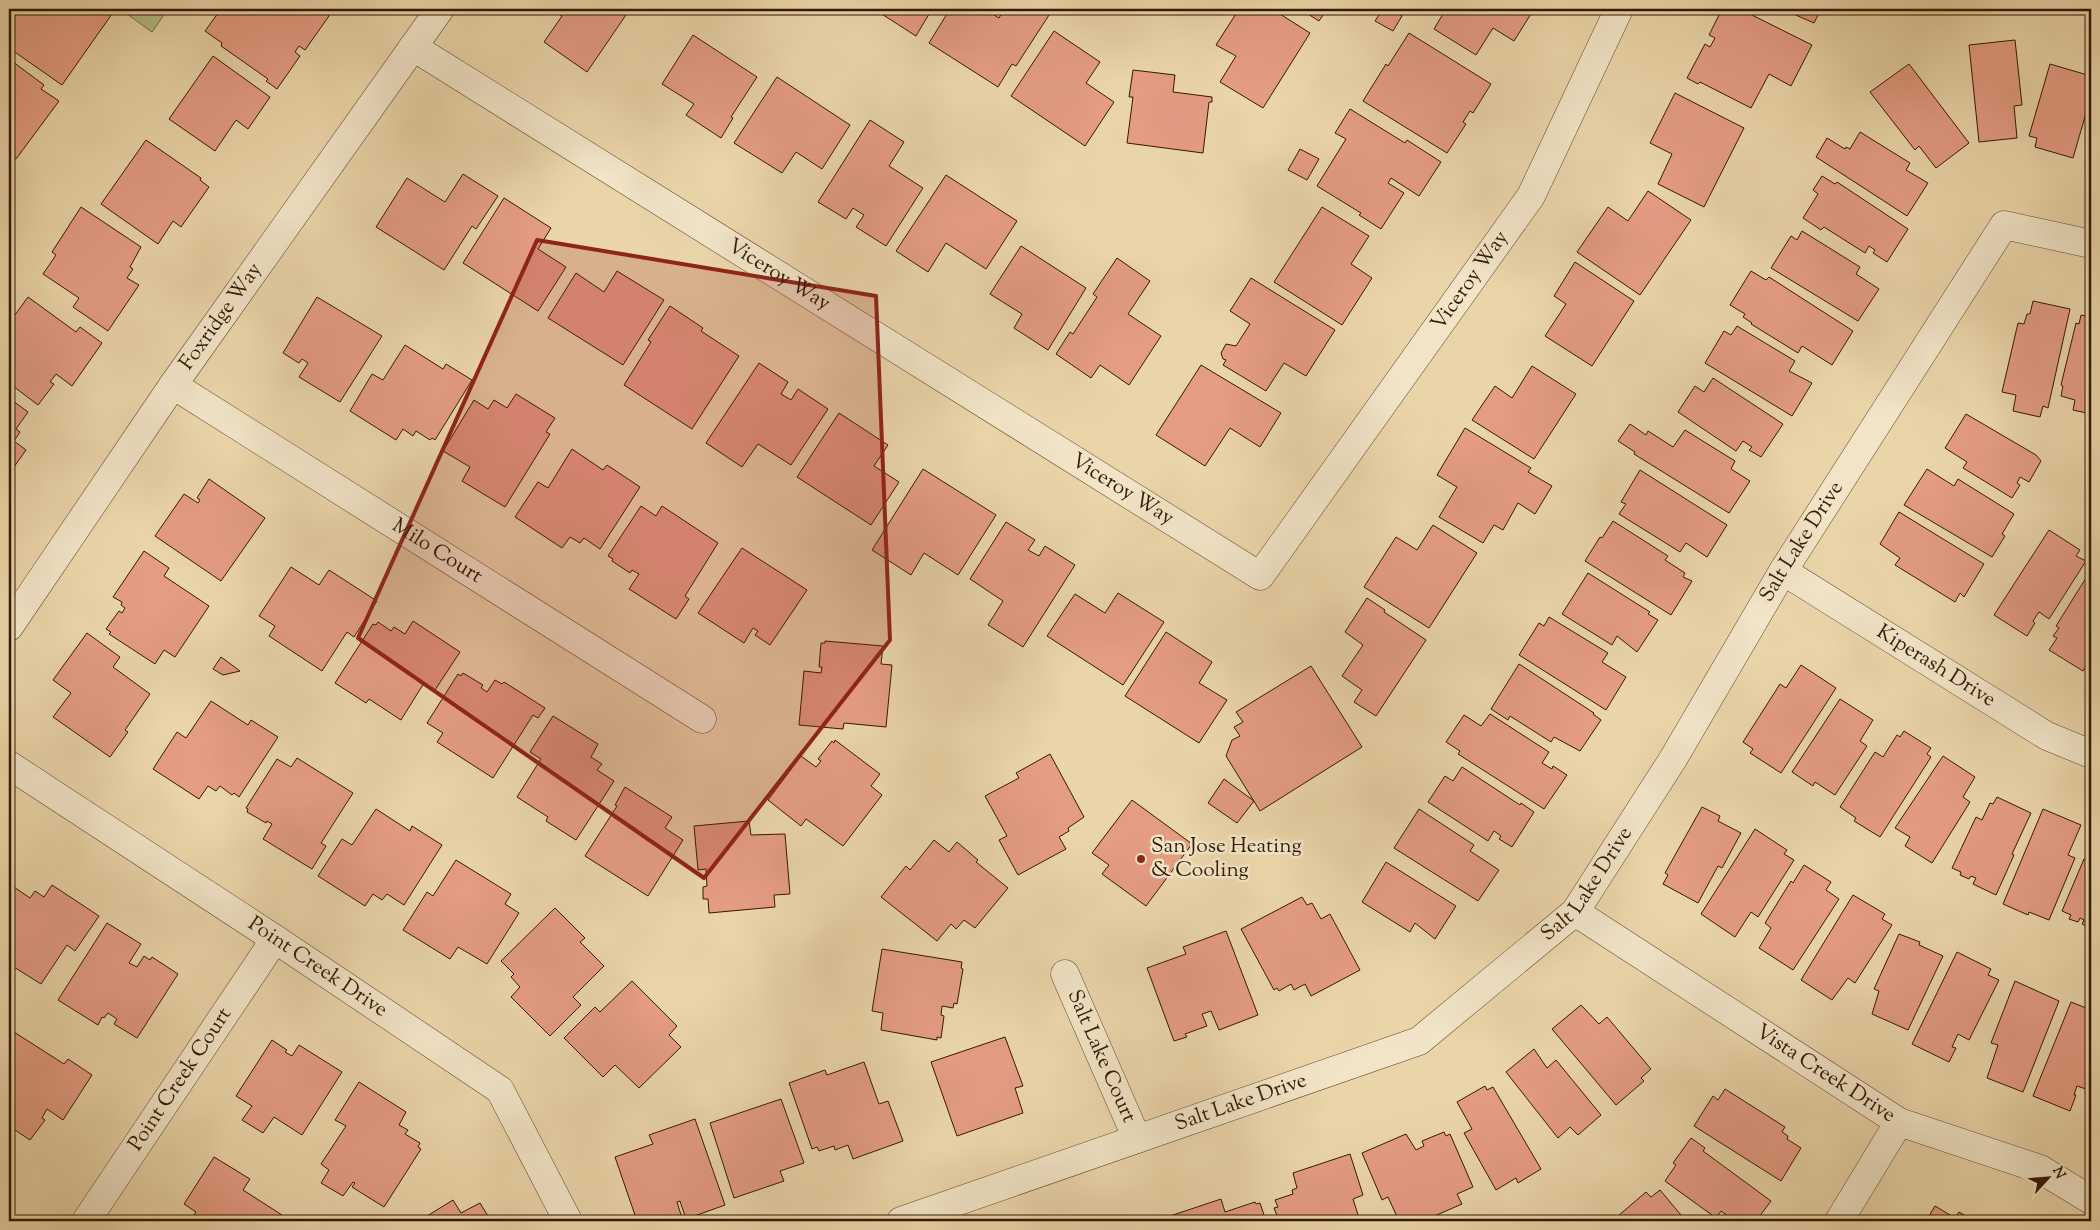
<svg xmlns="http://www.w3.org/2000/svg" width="2100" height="1230" font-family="'Sorts Mill Goudy',serif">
  <rect width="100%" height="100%" fill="#ead5a9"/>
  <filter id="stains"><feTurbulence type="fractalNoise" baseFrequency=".004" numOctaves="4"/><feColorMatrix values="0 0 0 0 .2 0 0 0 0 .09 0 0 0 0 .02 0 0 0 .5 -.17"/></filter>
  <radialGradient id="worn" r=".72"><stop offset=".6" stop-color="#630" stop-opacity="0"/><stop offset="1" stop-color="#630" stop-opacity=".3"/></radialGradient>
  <path fill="#b5be8a" stroke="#746c45" d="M120,9H168L152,32Z"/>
  <path fill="#e49c83" stroke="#331900" d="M15,9H112L114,11L62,85L9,48V17Z
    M221,9H319L329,16L305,50L299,46L295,52L300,56L277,89L266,81L268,79L221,46L222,43L205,31Z
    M551,9H630L587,72L544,42L562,16Z
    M879,9H932L916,36L877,11Z
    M950,9H985L999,18L1004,9H1046L1051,12L1016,66L1012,64L998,87L929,43Z
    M1239,9H1272L1310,33L1263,108L1220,82L1236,56L1216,45Z
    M1300,9H1327L1319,21Z
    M1383,9H1390L1402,16L1393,31L1375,21Z
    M1446,9H1534L1514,41L1493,28L1476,55L1434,29Z
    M1722,9H1740L1812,45L1791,86L1769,74L1751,108L1700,82L1698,84L1687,78L1705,44L1710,47L1715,38L1709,35Z
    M1782,9H1821L1814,23Z
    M1054,31L1100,62L1086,83L1114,102L1085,146L1011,96Z
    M1409,33L1491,84L1473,113L1470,111L1463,122L1466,124L1447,153L1363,101L1386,64L1388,66Z
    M693,35L757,77L731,117L733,118L721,138L686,115L694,104L662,84Z
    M2015,40L2022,105L2014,106L2017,138L1979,142L1969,45Z
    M213,56L270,97L248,129L236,120L215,151L169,119Z
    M9,59L44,85L41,89L59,101L16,159L9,154Z
    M1909,64L1969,143L1936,168L1919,146L1915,150L1870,92Z
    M2050,64L2091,76V96L2073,158L2035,147L2037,138L2029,136Z
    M1133,70L1175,75L1173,92L1212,97V102H1209L1203,153L1127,143L1133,97H1129Z
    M777,77L850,125L822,169L796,152L782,173L734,143Z
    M1675,93L1744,128L1704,207L1658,184L1672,154L1650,143Z
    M1350,109L1405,143L1407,140L1441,162L1419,196L1391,178L1388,183L1404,193L1381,229L1359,215L1361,213L1317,186L1346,139L1335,133Z
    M870,120L904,142L889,166L923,188L886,246L856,227L864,215L853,208L846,219L818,202Z
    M1860,132L1910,163L1906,170L1928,183L1907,216L1816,157L1827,138L1845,149L1846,147L1850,149Z
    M2091,139V164L2085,163Z
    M146,140L201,178L200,180L209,187L181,227L173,221L158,244L101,204Z
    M1300,149L1319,159L1307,180L1288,170Z
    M463,174L498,196L476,229L472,226L444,270L376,227L407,178L445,202Z
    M946,175L1017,221L986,269L946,243L928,272L896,251Z
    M1822,176L1835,184L1837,182L1908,229L1887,262L1873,253L1875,250L1869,246L1865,253L1824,227L1821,230L1803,218L1818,194L1813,190Z
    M1648,191L1691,220L1640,295L1577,252L1608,207L1628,221Z
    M504,198L551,228L538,249L566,267L538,311L463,263Z
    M81,207L141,247L130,267L133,269L127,278L139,285L108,331L73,307L79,298L43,274L56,255L52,252Z
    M1322,207L1369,236L1351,264L1372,278L1342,325L1274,282Z
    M1802,231L1860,267L1856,274L1879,289L1858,321L1771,268L1791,236L1797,240Z
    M1021,246L1086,288L1048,350L1014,328L1022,314L990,294Z
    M1117,258L1150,281L1128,314L1161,336L1129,385L1100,365L1091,378L1056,354L1070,332L1073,334L1097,297L1093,294Z
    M1575,262L1634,301L1592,366L1545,336L1566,304L1554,296Z
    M617,271L664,300L623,365L548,318L576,273L604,292Z
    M1751,271L1766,280L1769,277L1853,331L1832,365L1802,346L1798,353L1751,324L1752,323L1743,317L1745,314L1730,305Z
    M1251,278L1335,330L1306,376L1284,363L1266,391L1223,365L1226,360L1223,359L1221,353L1226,344L1236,346L1250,324L1230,311Z
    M28,297L76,332L80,327L102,343L72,386L56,374L50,382L54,384L38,405L9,383V323Z
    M317,297L382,336L340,402L299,377L308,363L302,359L299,363L283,353Z
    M2033,301L2070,309L2048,408L2043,406L2040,417L2013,411L2016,395L2002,392L2018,323L2024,324L2027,314H2030Z
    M670,306L703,328L701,331L739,356L692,429L624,385L651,342L648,340Z
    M2081,315L2091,317V414L2073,410L2075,400L2061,396L2063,386L2061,385L2076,323L2079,324Z
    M1737,326L1795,361L1789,371L1812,383L1792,416L1705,363L1724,331L1731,335Z
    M405,345L443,369L446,364L472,380L435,440L432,438L430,440L416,431L413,436L403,429L396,440L350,411L372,374L383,380Z
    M759,363L788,382L781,394L791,400L798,389L828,409L791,465L758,444L742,467L706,443Z
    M1201,365L1281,413L1260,447L1230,428L1205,466L1156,435Z
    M1532,366L1576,394L1534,459L1472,420L1495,386L1512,398Z
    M1713,378L1783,424L1761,457L1749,450L1752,447L1743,441L1736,451L1678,412L1695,386L1704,392Z
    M516,394L555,418L546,432L550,434L505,507L462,481L470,467L443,451L474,400L488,409L494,400L507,408Z
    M9,398L28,412L16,429L20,432L14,441L26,450L9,474Z
    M839,413L888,445L874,466L899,482L871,525L797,477Z
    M1966,414L2036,455L2041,461L2029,482L2020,477L2017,483L2020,485L2012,498L1963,468L1967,462L1945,448Z
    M1630,424L1646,435L1648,431L1673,447L1685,430L1735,461L1731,469L1750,481L1729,513L1634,454L1635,452L1618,441Z
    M1465,428L1531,468L1528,472L1552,486L1535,514L1518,503L1503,530L1494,525L1483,543L1439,517L1457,487L1437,475Z
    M572,449L603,470L607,465L640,487L600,549L584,538L580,543L570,537L562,548L515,517L538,482L548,488Z
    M923,469L996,515L958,575L924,553L911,575L872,550Z
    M1927,469L1954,486L1958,479L2014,514L2002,534L2005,536L1992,557L1904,505Z
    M1640,470L1727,525L1707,557L1686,543L1680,552L1619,514L1626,504L1621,502Z
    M209,479L265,518L221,581L155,536L184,494L198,503L200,500L197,498Z
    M641,506L656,516L662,506L718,543L685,596L689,599L676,619L629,589L639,574L632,570L630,573L612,561L613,559L608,556Z
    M1899,512L1984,564L1964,597L1960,593L1955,602L1895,565L1900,558L1880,544Z
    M1613,521L1668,556L1665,560L1685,573L1683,577L1692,581L1671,615L1585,561L1600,537L1602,538Z
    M1006,522L1035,540L1028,550L1039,556L1045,546L1075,565L1023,647L988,625L1003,601L970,579Z
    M1433,525L1477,553L1429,628L1364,587L1396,537L1417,550Z
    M2049,530L2080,550L2076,556L2086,561L2049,619L2039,612L2033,621L2035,623L2027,636L1994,615Z
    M742,548L807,590L770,645L755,635L758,631L753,628L744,643L698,613Z
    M144,551L169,568L164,576L209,606L175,657L164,650L155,664L109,634L111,632L106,629L119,611L122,613L125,608L121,605L122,602L113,597Z
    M291,567L319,585L329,570L377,601L354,637L347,632L322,671L269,636L275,626L259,616Z
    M2091,570V658L2083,671L2049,650L2057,638L2053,636L2059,628L2056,626Z
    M1588,573L1650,612L1648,614L1658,620L1637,652L1617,636L1612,645L1562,614Z
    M1118,593L1164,622L1123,685L1047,636L1075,594L1105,613Z
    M1367,598L1385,610L1384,612L1426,640L1376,716L1354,702L1362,690L1342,676L1363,645L1345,632Z
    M1549,617L1608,653L1602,662L1626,677L1606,710L1519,655L1539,623L1544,626Z
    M413,621L460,652L435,690L424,683L401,720L369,699L366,703L335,683L373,624L376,625L378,622L391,631L394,627L405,634Z
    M1166,632L1212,662L1199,683L1227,700L1199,743L1125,696Z
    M87,633L120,657L113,667L150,694L125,730L128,732L110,757L53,717L71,693L53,680Z
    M825,641L883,646L881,664L892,665L886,727L844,723L843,729L799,725L804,671L821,673L822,667H819L821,643H825Z
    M221,657L240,671L223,675L213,669Z
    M1519,664L1594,713L1593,714L1601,720L1580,751L1554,737L1551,742L1510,716L1508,720L1491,709Z
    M1801,665L1836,688L1781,773L1750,753L1753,749L1743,742L1780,684L1786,688Z
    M1311,666L1362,747L1260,811L1226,756L1232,740L1240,736L1234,727L1243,722L1236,712Z
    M463,673L483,685L481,688L487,692L495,680L502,684L504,682L545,708L538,718L533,715L493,778L437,742L443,733L427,723L458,674L461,676Z
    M1840,699L1873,720L1860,741L1867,746L1835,795L1815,782L1813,786L1792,772Z
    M211,701L248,725L251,720L278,737L239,797L234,793L232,795L220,786L216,791L208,786L199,799L153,769L177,732L186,738Z
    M1490,714L1549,752L1542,763L1552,769L1553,766L1567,775L1544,809L1458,754L1460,751L1446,742L1464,715L1481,726Z
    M553,716L598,744L591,757L602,764L597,770L614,781L576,840L546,821L548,817L517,797L541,759L530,752Z
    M1904,731L1931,748L1927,754L1931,757L1880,837L1854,821L1856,818L1840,807L1875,752L1883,757L1897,735L1900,737Z
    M835,740L880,774L871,786L882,795L843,846L806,819L801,826L768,800L801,756L816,767L821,761L818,759L832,741L834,743Z
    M1050,754L1084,817L1068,828L1069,831L1059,837L1066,849L1018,875L999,840L1007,836L985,796L1019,778L1016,773Z
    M1943,756L1975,777L1963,797L1970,802L1932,863L1905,846L1910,837L1895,828Z
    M297,758L353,793L321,843L326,846L312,869L263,839L272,824L267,821L266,823L247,812L248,809L246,808L277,759L291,767Z
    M1462,767L1520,805L1521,803L1534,812L1512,847L1499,839L1501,836L1494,831L1488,841L1428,802L1445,776L1453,781Z
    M1224,779L1254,801L1237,823L1208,803Z
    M625,787L672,817L665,828L683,840L648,896L585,856L617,806L615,805Z
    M1997,797L2031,813L2012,854L2014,855L1996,895L1973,884L1976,878L1971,876L1969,879L1960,875L1961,872L1952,868L1976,817L1982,820L1990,803L1993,804Z
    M1132,800L1192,844L1146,906L1102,874L1109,865L1092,853Z
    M1702,807L1720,816L1718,821L1741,833L1722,868L1718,866L1698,903L1663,884L1668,875L1665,873Z
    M376,809L410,831L412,826L442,845L404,905L387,894L382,900L373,894L365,906L318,876L342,839L352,845Z
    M1419,809L1474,845L1470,851L1499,870L1478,901L1394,848Z
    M2043,809L2081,825L2068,855L2075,858L2049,920L2029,912L2028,915L2003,904Z
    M749,821L751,835L785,834L790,894L774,895L775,907L709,913L708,899H703V887L707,886L706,869L698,870L694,826Z
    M1755,829L1787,850L1784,854L1794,860L1758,917L1751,912L1735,937L1701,914Z
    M934,840L949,852L957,842L978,860L976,862L1008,888L975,928L964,920L956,929L951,924L937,941L881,897L906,866L910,870Z
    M2084,859L2091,862V860V928L2082,924L2084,920L2080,918L2078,922L2069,919L2071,915L2062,911Z
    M456,860L511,894L505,904L519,913L487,964L458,947L450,959L403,930L427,892L433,896Z
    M1386,862L1456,906L1435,939L1415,923L1410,932L1362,902Z
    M1804,865L1831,882L1826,890L1839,899L1793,970L1759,948L1771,928L1765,923L1791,881L1793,883Z
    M52,885L99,916L75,951L67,945L41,984L9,964V895L14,887L30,898L35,891L44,897Z
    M1853,895L1885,914L1882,919L1892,925L1855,983L1848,978L1832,1000L1801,980Z
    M1302,897L1307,905L1312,903L1321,919L1330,914L1360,970L1311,996L1305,984L1294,990L1291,984L1279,991L1277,988L1274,990L1241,929Z
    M555,908L585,938L580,942L604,966L573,997L581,1005L550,1036L511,997L520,987L511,977L514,974L501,961Z
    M107,923L141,944L129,963L137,967L144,956L150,960L152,957L178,974L137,1038L114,1024L117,1019L108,1013L104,1018L102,1017L98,1025L58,1000Z
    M1226,931L1258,1015L1219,1030L1211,1011L1202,1014L1207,1026L1185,1034L1187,1037L1174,1041L1147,968L1186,954L1183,947Z
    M1899,934L1920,942L1919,945L1943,956L1908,1030L1872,1014L1879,991L1874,989Z
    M882,949L962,962L961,968L963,969L957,1004L954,1003L953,1008L942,1006L941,1015L944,1016L941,1038L937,1037V1040L881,1030L883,1013L872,1011Z
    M1957,952L1991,969L1988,975L1999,980L1969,1040L1958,1034L1952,1047L1956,1048L1949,1062L1912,1044Z
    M632,981L677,1026L669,1035L681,1047L639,1088L615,1065L603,1077L564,1038L595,1007L600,1012Z
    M2015,981L2059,1001L2023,1092L1987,1078L1998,1045L1991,1043Z
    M2071,1002L2091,1010V1084L2089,1090L2077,1086L2074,1095H2076L2070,1111L2033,1096Z
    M1581,1005L1599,1024L1607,1017L1651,1069L1641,1078L1644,1081L1616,1105L1552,1029Z
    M14,1032L64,1064L68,1059L92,1075L63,1120L47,1109L42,1118L45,1120L30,1140L9,1126V1041Z
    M1005,1037L1023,1086L1015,1088L1023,1113L957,1136L931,1062Z
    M272,1040L287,1050L285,1052L292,1056L299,1045L342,1072L302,1135L274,1117L263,1133L242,1120L252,1106L236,1096Z
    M1534,1049L1547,1068L1556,1060L1601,1115L1578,1135L1570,1127L1558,1138L1506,1072Z
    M864,1062L879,1104L888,1101L903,1141L853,1159L848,1145L835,1150L834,1146L819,1151L817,1147L812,1149L789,1083L825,1070L827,1075Z
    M359,1082L406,1112L399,1125L408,1130L405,1134L420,1143L418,1147L421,1149L384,1207L352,1187L355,1183L353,1182L343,1196L321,1183L329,1170L321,1164L346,1126L335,1120Z
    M1485,1086L1487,1090L1493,1087L1541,1169L1518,1183L1516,1178L1496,1190L1464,1133L1472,1129L1457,1102Z
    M1725,1089L1785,1127L1782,1132L1788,1136L1787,1139L1801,1148L1781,1181L1694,1126L1713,1096L1718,1100Z
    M781,1099L804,1163L780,1171L784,1181L734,1198L710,1123Z
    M695,1119L725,1205L686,1219L680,1201L677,1202L681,1215L664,1221H637L615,1157L653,1144L649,1135Z
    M1444,1132L1446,1136L1450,1134L1473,1187L1457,1194L1462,1204L1423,1221H1399L1388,1197L1382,1200L1362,1153L1406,1134L1416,1150L1424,1146L1422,1141Z
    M1691,1138L1705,1148L1703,1151L1771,1201L1756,1221H1735L1721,1211L1716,1218L1665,1181L1676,1165L1673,1163Z
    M1350,1154L1363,1195L1353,1199L1360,1221H1279L1274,1208L1278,1207L1275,1200L1293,1194L1292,1190L1297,1188L1293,1173Z
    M214,1157L250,1179L243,1190L282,1215L278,1221H190L196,1212L184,1204Z
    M1660,1190L1686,1221H1622L1618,1216L1646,1192L1651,1197Z
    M1221,1199L1225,1212L1255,1202L1256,1204L1260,1203L1266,1221H1171L1170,1216Z
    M453,1200L461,1213L480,1203L491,1221H419Z
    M1935,1206L1955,1218L1959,1212L1974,1221H1926Z"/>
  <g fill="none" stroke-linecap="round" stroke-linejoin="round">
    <g stroke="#61482a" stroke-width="29">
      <g id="minor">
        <path id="s1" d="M413,47L1260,576L1531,196L1619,9"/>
        <path id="s2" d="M173,385L702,719"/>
        <path id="s3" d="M1783,571L2047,736L2091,754"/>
        <path id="s4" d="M9,627L173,385L440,9"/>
        <path id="s5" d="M9,765L275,939L500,1090L568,1221"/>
        <path id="s6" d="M1575,912L1899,1122L2040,1169L2091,1200"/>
        <path id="s7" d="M1065,974L1137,1139"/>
        <path id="s8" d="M86,1221L275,939"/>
        <path id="s9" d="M901,1221L1419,1041L1575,912L1673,759L1783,571L2004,225L2091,244"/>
        <path d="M1839,1221L1899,1122"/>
      </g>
    </g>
    <use href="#minor" stroke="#f1e4c7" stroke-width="28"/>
  </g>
  <path fill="#8f2418" fill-opacity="0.2" stroke="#8f2418" stroke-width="4" stroke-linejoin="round" d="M537,240L876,296L890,640L704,878L358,638Z"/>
  <circle fill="#8f2418" stroke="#f1e4c7" stroke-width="2" cx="1141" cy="859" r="5"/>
  <g text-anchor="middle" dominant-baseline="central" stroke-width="5" stroke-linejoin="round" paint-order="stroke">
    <g font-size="21" fill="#331900" stroke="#f1e4c7">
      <text stroke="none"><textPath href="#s1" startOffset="431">Viceroy Way</textPath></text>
      <text stroke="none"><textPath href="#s1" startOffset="1361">Viceroy Way</textPath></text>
      <text stroke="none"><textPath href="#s4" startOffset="376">Foxridge Way</textPath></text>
      <text stroke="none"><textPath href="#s1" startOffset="836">Viceroy Way</textPath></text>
      <text stroke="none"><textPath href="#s9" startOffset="1185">Salt Lake Drive</textPath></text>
      <text stroke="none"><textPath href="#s2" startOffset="312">Milo Court</textPath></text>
      <text stroke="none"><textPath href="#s3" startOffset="180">Kiperash Drive</textPath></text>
      <text stroke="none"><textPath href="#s9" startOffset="780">Salt Lake Drive</textPath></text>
      <text stroke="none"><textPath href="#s5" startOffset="369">Point Creek Drive</textPath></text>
      <text stroke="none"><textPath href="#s7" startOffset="90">Salt Lake Court</textPath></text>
      <text stroke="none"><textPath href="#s6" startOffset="298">Vista Creek Drive</textPath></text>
      <text stroke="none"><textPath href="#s8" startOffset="170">Point Creek Court</textPath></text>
      <text stroke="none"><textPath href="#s9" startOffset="360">Salt Lake Drive</textPath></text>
    </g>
    <g font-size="21" fill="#331900" stroke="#f1e4c7" text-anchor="start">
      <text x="1151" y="847">San Jose Heating<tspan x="1151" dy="24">&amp; Cooling</tspan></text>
    </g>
  </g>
  <rect width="2100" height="1230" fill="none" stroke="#ead5a9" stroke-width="30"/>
  <rect x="10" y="10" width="2080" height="1210" fill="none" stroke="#331900" stroke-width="2.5"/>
  <rect x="15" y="15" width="2070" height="1200" fill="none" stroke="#331900"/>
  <g transform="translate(2048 1178) rotate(64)" stroke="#f1e4c7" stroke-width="4" paint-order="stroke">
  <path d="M0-4L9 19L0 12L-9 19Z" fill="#331900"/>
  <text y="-8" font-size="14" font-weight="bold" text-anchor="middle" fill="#331900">N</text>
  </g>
  <rect width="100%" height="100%" filter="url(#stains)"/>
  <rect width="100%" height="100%" fill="url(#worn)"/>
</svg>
